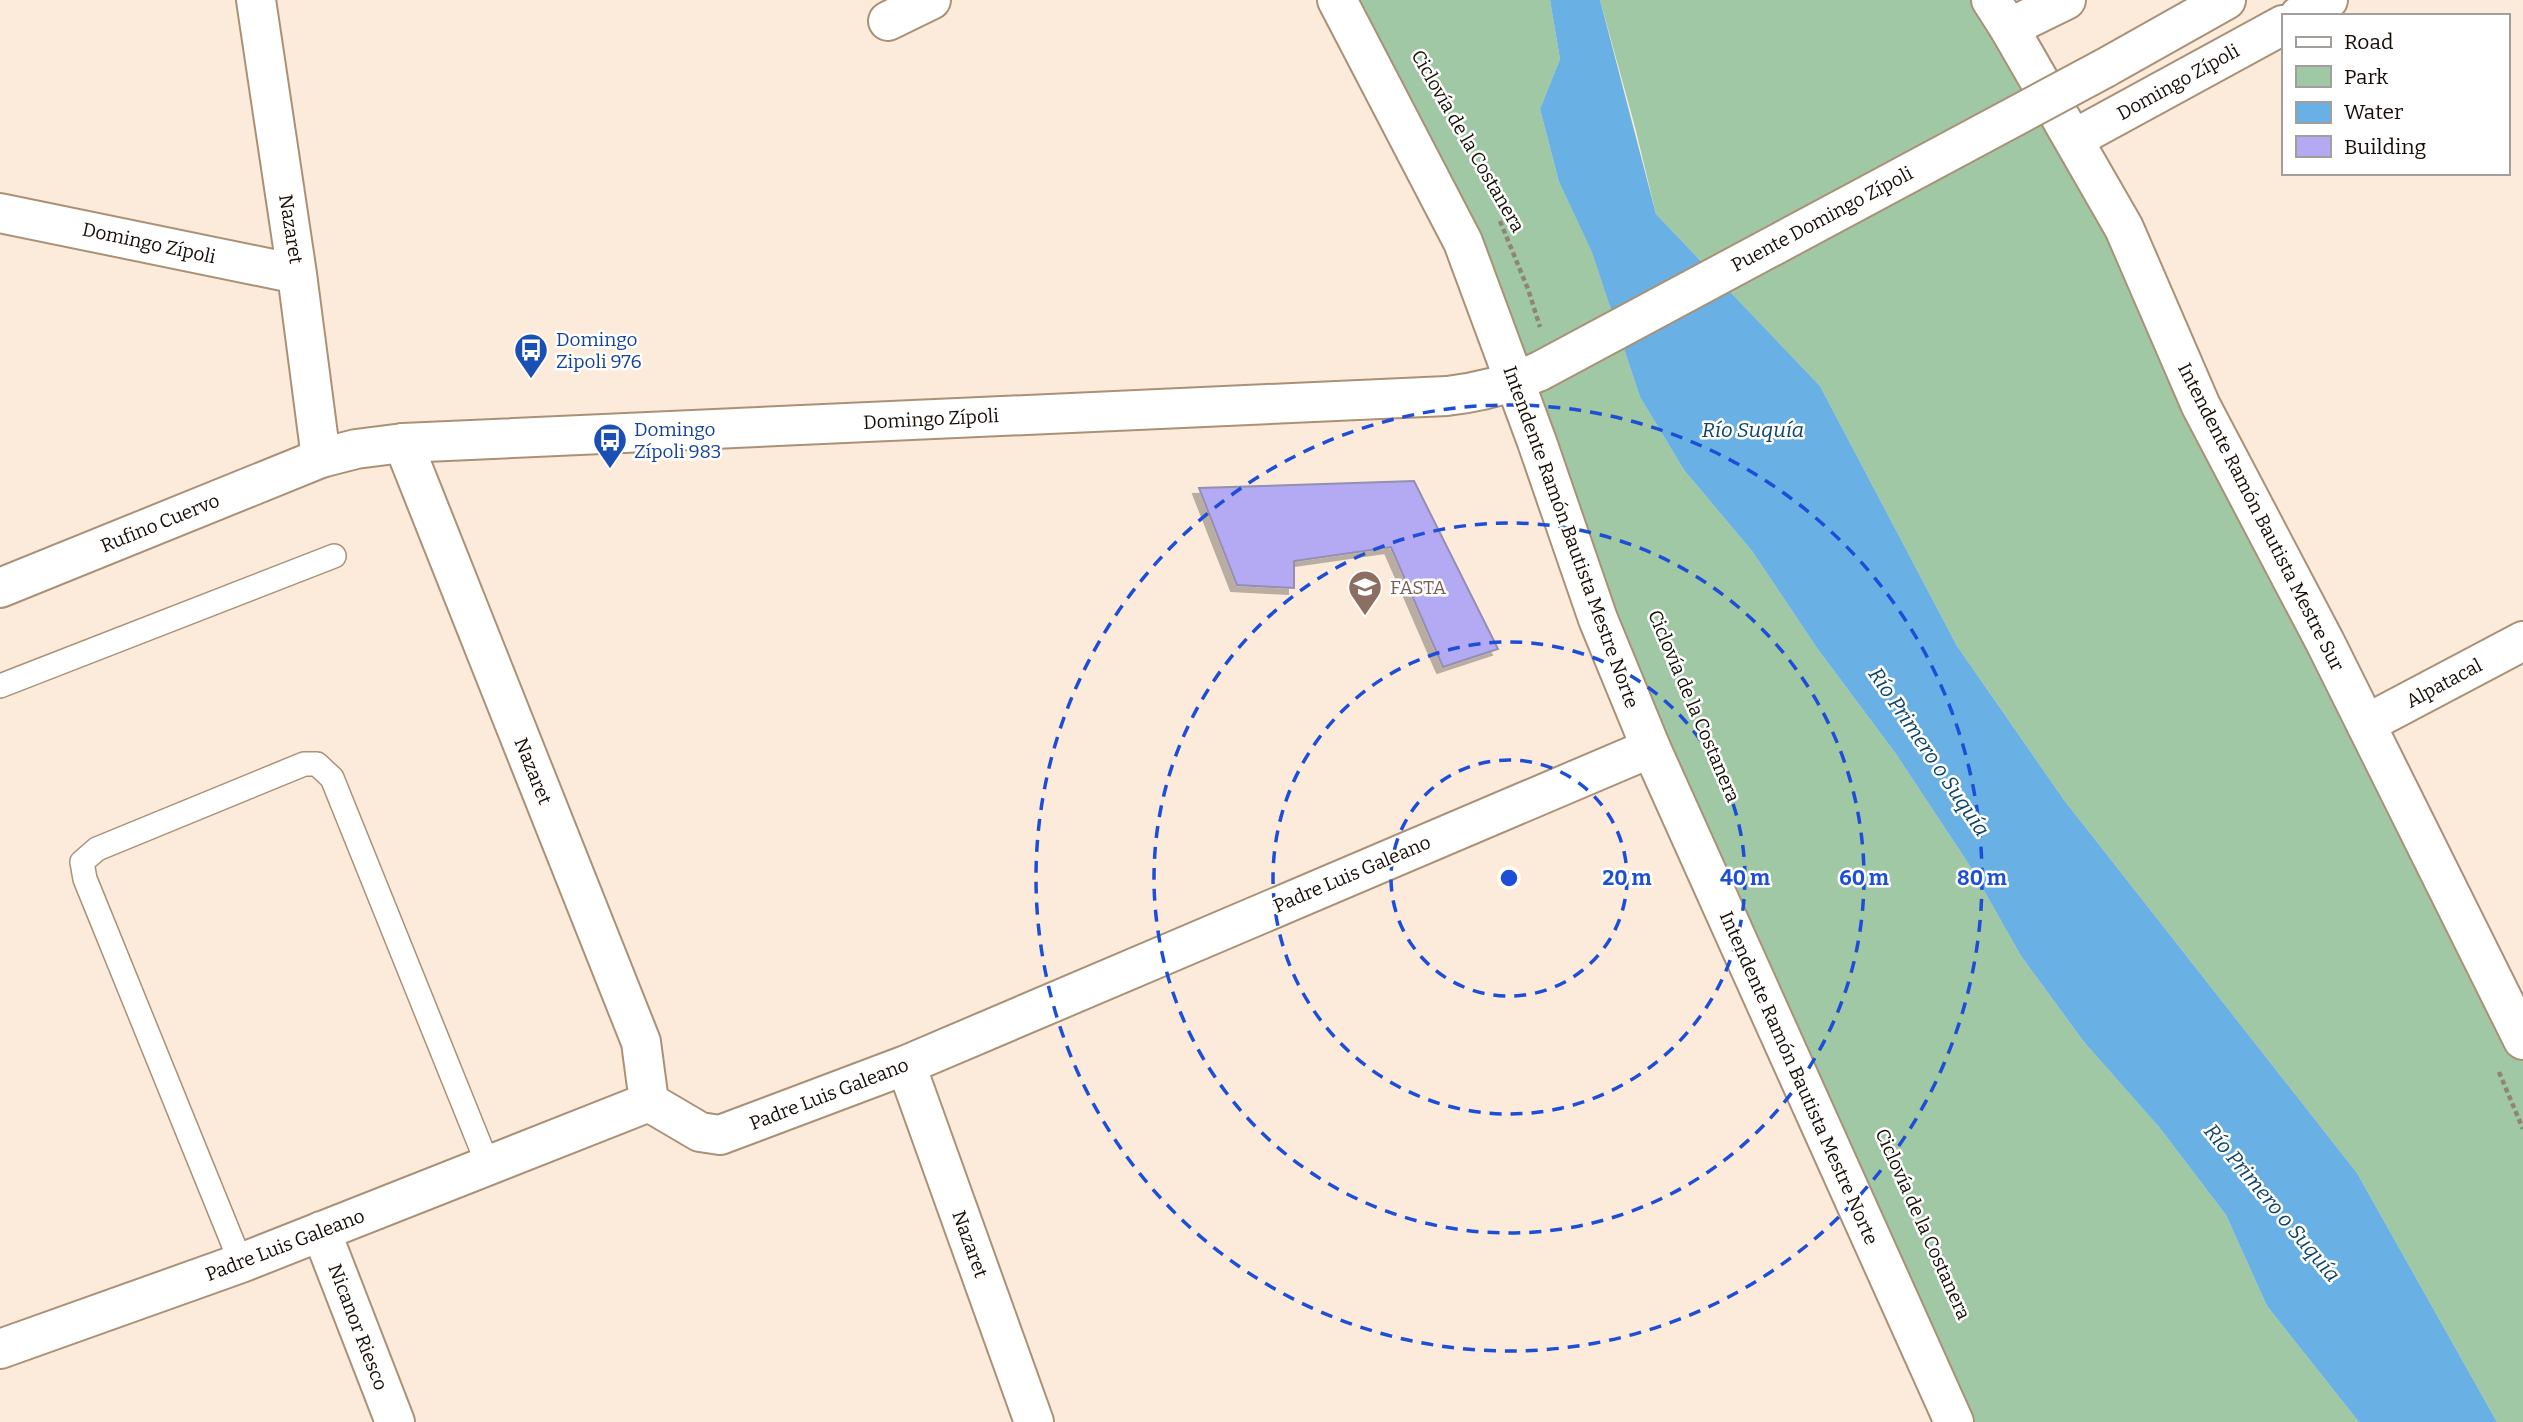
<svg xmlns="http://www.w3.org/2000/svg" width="2523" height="1422" font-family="Bitter,serif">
  <defs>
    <filter id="shadow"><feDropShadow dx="-6" dy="6" stdDeviation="0" flood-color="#0004"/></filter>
  </defs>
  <rect width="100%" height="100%" fill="#fcebdb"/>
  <path fill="#a1c8a4" d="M1337,0H1550L1560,59L1540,109L1559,182L1592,251L1640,397L1684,470L1752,551L1817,648L1896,754L1970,866L2021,956L2084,1042L2159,1127L2226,1215L2267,1306L2359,1422H1954L1537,442Z
    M1600,0H1991L2523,1040V1422H2497L2357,1173L2064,800L1957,646L1820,386L1656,214L1635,127Z"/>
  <path fill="#69b0e5" d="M1550,0H1600L1656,214L1820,386L1957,646L2064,800L2357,1173L2497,1422H2359L2267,1306L2226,1215L2159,1127L2084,1042L2021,956L1970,866L1896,754L1817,648L1752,551L1684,470L1640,397L1592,252L1559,182L1540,109L1560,59Z"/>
  <path fill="#b4a9f3" stroke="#938fb0" stroke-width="2" filter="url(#shadow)" d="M1414,481L1498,649L1443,667L1391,547L1294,561V588L1237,585L1199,488Z"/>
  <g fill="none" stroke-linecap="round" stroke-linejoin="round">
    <g stroke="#aa9176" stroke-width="26">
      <path id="service" d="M0,686L334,556
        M241,1263L85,879L82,862L97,849L304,764H317L332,778L488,1165"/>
    </g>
    <g stroke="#aa9176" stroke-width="42">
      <path id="minor" d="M256,0L297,274L321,458
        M2299,16L2328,0
        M888,21L931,0
        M2009,28L2066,0
        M2074,139L2283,25
        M0,213L297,274
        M403,443L641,1042L649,1102
        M2366,724L2523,641
        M906,1065L1034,1422
        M649,1102L700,1132L720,1135L906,1065L1651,748
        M321,1231L395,1422
        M0,1349L241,1263L649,1102"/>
    </g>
    <g stroke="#aa9176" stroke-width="42">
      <path id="secondary" d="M2105,68L2226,0
        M0,588L321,458L356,449L403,443L1447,396C1480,392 1509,385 1540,371"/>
    </g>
    <g stroke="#aa9176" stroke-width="42">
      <path id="primary" d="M1337,0L1463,242L1537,442L1598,619L1651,748L1954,1422
        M1991,0L2009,28L2124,228L2201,406L2325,642L2523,1040"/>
    </g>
    <path stroke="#918477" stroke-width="4.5" stroke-dasharray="5 3.5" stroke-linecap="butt" d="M1500,221L1528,289L1540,327
      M2499,1072L2523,1129"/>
    <use href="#service" stroke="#fff" stroke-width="23"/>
    <use href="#minor" stroke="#fff" stroke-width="38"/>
    <use href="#secondary" stroke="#fff" stroke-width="38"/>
    <use href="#primary" stroke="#fff" stroke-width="38"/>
    <g stroke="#aa9176" stroke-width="42" stroke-linecap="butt">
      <path id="secondary-bridge" d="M1540,371L2105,68"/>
    </g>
    <use href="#secondary-bridge" stroke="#fff" stroke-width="38"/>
  </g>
  <g fill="none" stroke="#1d4ed8" stroke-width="3.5" stroke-dasharray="12 9">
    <circle cx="1509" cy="878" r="118"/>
    <circle cx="1509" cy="878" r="236"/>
    <circle cx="1509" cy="878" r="355"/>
    <circle cx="1509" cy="878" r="473"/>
  </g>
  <defs>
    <g id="bus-pin" transform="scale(1.75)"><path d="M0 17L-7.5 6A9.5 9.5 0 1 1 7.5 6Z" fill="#1a4fb4" stroke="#fff"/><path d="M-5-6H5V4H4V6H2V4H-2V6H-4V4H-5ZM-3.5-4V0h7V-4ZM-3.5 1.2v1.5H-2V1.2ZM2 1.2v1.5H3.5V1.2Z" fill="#fff"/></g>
    <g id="school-pin" transform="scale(1.75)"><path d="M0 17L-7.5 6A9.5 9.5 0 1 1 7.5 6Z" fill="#8d6e63" stroke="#fff"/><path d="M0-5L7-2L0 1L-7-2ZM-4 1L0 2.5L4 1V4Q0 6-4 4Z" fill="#fff"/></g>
  </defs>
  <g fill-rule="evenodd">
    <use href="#bus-pin" x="531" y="350"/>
    <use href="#bus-pin" x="610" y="440"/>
    <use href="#school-pin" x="1365" y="587"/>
  </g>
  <g text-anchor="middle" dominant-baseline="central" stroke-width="5" stroke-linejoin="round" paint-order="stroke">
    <g font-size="19" fill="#160d04" stroke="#fff">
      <text transform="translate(2178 82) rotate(-29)">Domingo Zípoli</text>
      <text transform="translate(1468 141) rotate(60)">Ciclovía de la Costanera</text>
      <text transform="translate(1822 219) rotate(-28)">Puente Domingo Zípoli</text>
      <text transform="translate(291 229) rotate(81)">Nazaret</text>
      <text transform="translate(149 243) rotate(12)">Domingo Zípoli</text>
      <text transform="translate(931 419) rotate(-3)">Domingo Zípoli</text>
      <text transform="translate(2261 517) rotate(63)">Intendente Ramón Bautista Mestre Sur</text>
      <text transform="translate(160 523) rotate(-22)">Rufino Cuervo</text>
      <text transform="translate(1571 537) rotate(70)">Intendente Ramón Bautista Mestre Norte</text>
      <text transform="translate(2444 683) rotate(-28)">Alpatacal</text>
      <text transform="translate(1694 706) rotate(67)">Ciclovía de la Costanera</text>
      <text transform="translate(533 771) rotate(68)">Nazaret</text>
      <text transform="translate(1352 874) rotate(-23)">Padre Luis Galeano</text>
      <text transform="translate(1799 1078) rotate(66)">Intendente Ramón Bautista Mestre Norte</text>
      <text transform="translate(829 1094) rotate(-21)">Padre Luis Galeano</text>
      <text transform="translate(1923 1224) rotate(66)">Ciclovía de la Costanera</text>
      <text transform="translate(970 1244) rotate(70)">Nazaret</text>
      <text transform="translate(285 1245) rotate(-21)">Padre Luis Galeano</text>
      <text transform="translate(358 1327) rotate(69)">Nicanor Riesco</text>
    </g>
    <g font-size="19" fill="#164399" stroke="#fff" text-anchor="start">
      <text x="556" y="339">Domingo<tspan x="556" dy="22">Zipoli 976</tspan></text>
      <text x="634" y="429">Domingo<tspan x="634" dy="22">Zípoli 983</tspan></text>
    </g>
    <g font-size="19" fill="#785e54" stroke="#fff" text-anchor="start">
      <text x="1390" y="587">FASTA</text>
    </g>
    <g font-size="21" font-style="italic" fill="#0d4468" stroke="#fff">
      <text x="1753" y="430">Río Suquía</text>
      <text transform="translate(1929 752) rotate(56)">Río Primero o Suquía</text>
      <text transform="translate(2272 1203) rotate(50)">Río Primero o Suquía</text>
    </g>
  </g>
  <circle cx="1509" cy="878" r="10" fill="#1d4ed8" stroke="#fff" stroke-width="3.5"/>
  <g font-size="21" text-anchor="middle" font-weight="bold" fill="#1d4ed8" stroke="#fff" stroke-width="5" stroke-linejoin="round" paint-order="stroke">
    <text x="1627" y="885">20 m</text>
    <text x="1745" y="885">40 m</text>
    <text x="1864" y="885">60 m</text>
    <text x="1982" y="885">80 m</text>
  </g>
  <rect x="2282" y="14" width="228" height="161" fill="#ffffff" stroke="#a29e9b" stroke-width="2"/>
  <rect x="2296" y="37" width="35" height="10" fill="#ffffff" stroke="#a29e9b" stroke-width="2"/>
  <text x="2344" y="49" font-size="21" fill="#160d04">Road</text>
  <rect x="2296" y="66" width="35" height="21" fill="#a1c8a4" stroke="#a29e9b" stroke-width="2"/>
  <text x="2344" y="84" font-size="21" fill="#160d04">Park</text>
  <rect x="2296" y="102" width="35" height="21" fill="#69b0e5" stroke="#a29e9b" stroke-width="2"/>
  <text x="2344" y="119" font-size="21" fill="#160d04">Water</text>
  <rect x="2296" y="136" width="35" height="21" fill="#b4a9f3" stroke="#a29e9b" stroke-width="2"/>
  <text x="2344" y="154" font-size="21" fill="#160d04">Building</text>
</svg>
